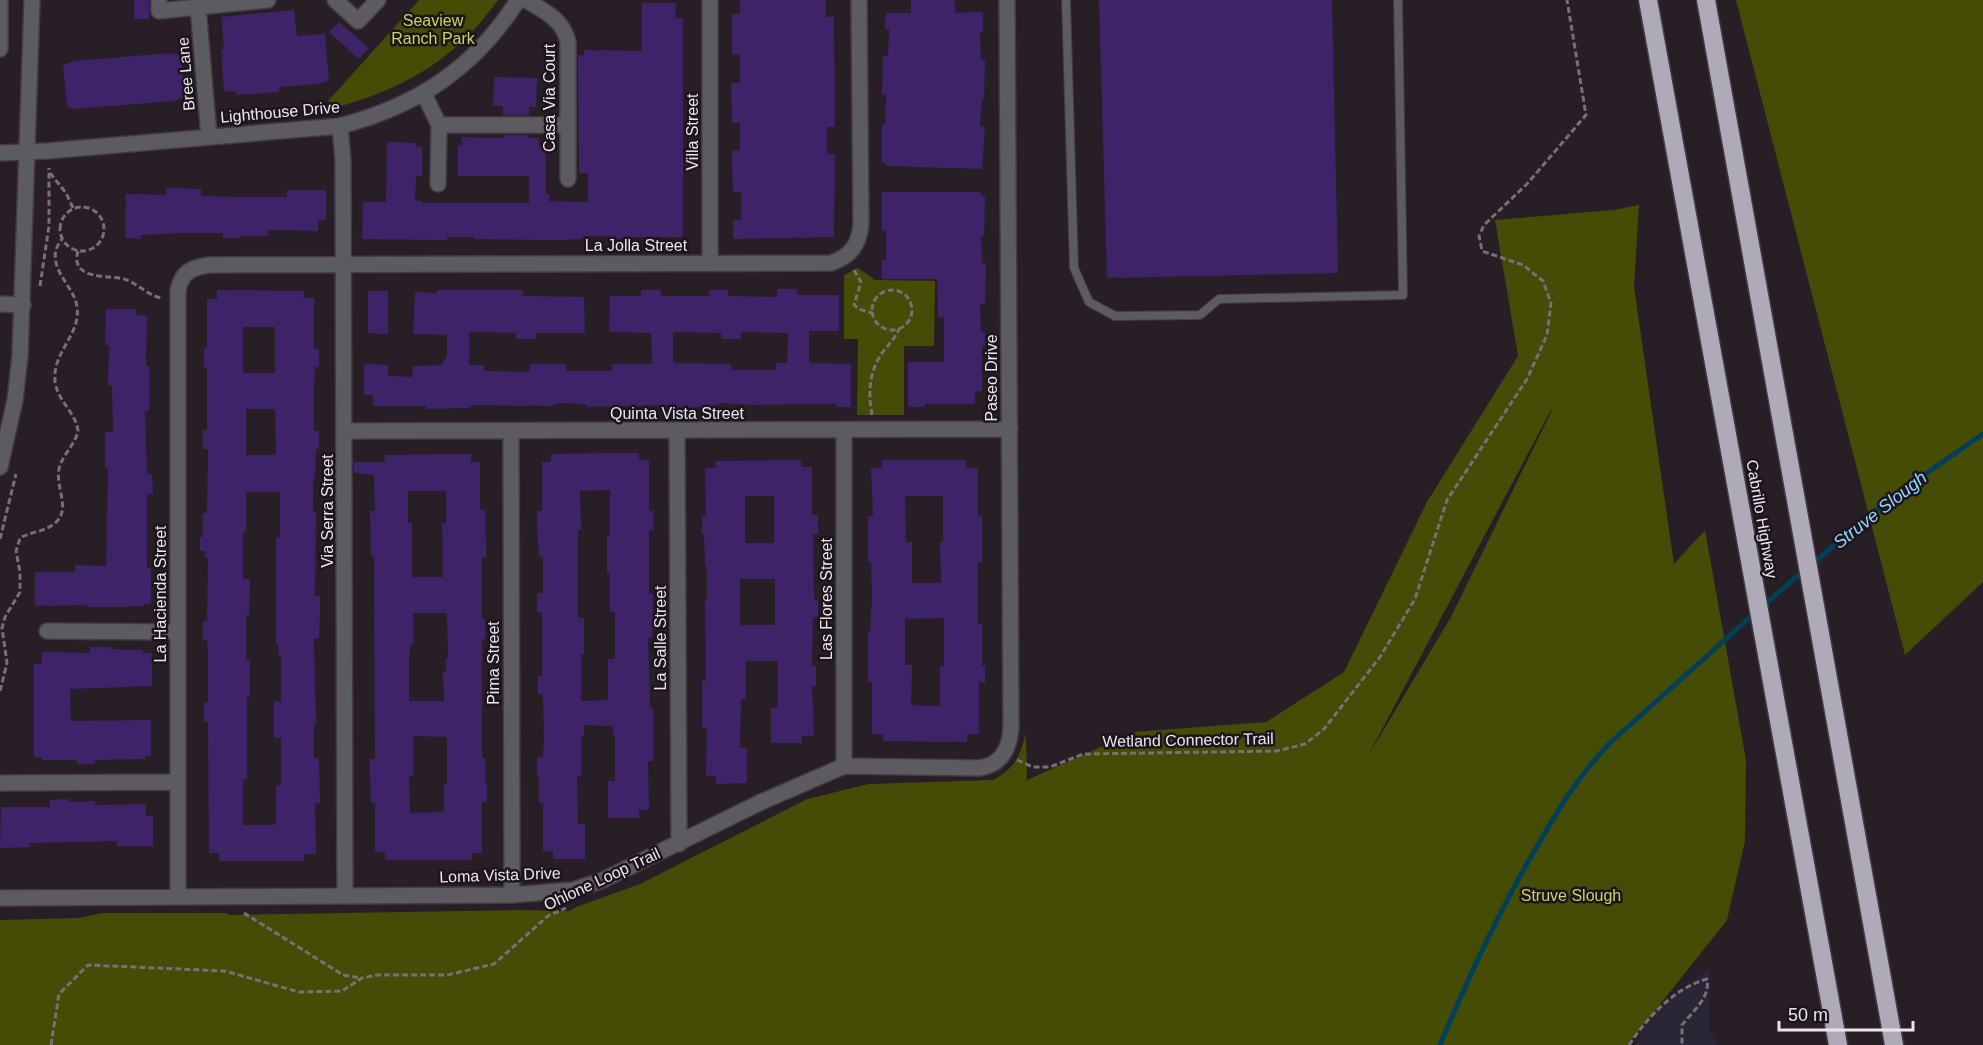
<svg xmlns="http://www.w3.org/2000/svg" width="1983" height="1045" font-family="Helvetica,sans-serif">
  <rect width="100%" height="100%" fill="#271e26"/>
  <path fill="#2a2636" d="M1709,969V1026L1717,1045H1636L1650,1015Z"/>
  <path fill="#444c05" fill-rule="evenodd" d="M419,0H498C457,58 406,88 338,107L328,101Z
    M1736,0H1983V582L1905,655Z
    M1639,205L1634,287L1674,564L1705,530L1746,760L1745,841L1727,920L1628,1045H0V920L79,918L102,913H226L230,915L518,910L570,911L576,907L640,884L807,799L869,784L994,780C1016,766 1019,758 1026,733L1027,780L1134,732L1266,722L1344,672L1427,502L1518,356L1495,220L1614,210ZM1552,410L1451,617L1368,756L1551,410Z
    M858,268L875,280L935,281L934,346H904V415H857L858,339H844V275Z"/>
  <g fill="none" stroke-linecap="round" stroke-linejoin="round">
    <path stroke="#023f58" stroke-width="5" d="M1811,565L1888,500L1983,434
      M1763,606L1803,571
      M1440,1045C1468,978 1498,913 1535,850C1557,811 1580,773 1612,741L1756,612"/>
  </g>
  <path fill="#3f2369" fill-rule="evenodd" d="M134,0H149V19H134Z
    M740,0H826V17H834L835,127H827V154H835L834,237L733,239V220H741V192H733L732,170V151H740V123H732L731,83H740V55H732V14H740Z
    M911,0H955V13L983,12V32H980L981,60H985L984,99H982L980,127H985L982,169L886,166V163H882V124H885L886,95H882L883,56H888L889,29H885L886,13H911Z
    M1099,0H1332L1338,273L1107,278Z
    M642,3H676L675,18H683V237H628V239H610V236H583V239L560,240L474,239V237H447V240L362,239L363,202H386L387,142L416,143V147H422V176H416L415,201H422V203H529V176H458V145H462L461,137L503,138V135H529V138H539V146H546V194H549V201L588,202V173H579L578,55H584V50L642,51Z
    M294,10L297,36L325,34L329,81L318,84L279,87V92L237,95V92L224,91L221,49H224L221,17Z
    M339,22L369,48L359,59L329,32Z
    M169,53L181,55L185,97L174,101L98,107L77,109L67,107L63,65L74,61Z
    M494,77L537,78L536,107H529V115H503V106H493Z
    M166,188L201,189V196L241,197H287V190H326V220H318V231L268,230V236H241V238H223V233H183L141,235V239L125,238L126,194L166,195Z
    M882,192H981V196H985L984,236H981L982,263H986L985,304H980L981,332H985V346H982V391H975V404H925V407H908V362H944V317H938L937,279H882V260H886V231H882Z
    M777,289H797V295H839V331H809V363L851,364V407H836L837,404L751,405L721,403L715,406L687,408L672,407V405L586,407V404L557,403L551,406L474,405L468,408L426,409V406H373V395H364V364L388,365V376L412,377L413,366L442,365L447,355V335L413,334L415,292L437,293V290H523V296L584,297L585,333H536V339H516V333L469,332V365H484V371L529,372L530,364H566V371H612V364H652L651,333L609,332L610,296H641V290H661V296H709V290H728V296L777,297ZM673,332L721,333V339H741V332L788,333L787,363H776V370H731V364L673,363Z
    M217,290L304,291L303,298H314V349H319V367H315L314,393V431H319V449H316L315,476L313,481V511L316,512L315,596H320V613L319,638L314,639L316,722L314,728V758H319L320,803H315L316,854H304V861H219V853H209L208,722H204V703H208V652L207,640H203V621H207L208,558H205V551H200V537H203V513H207L208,449H203V430H207V367H204V348L207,347V299H217ZM243,327H275V373H243ZM246,409H275L276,455H246ZM246,492H280V537H276V644H278L279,656H281V702L274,701V738H281V785H276V824L273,825H243V779H247V697H250V660H246V615H249L250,579H243V532H246Z
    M368,291H388V334L368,333Z
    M106,309H136V315L147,316L146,366H149V411H145L147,474H152L153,494H147V568H151V604H144V606L121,607H87V605L35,606V572H75V565L106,566L108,468H105V432H113L112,385H108L109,345H105Z
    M606,453H639V460H649V511H653V530H649V594H653V612L652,638H648L650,701V708H653V761H648L649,810H639V818H608V781H615V736H613V726L584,725V736H581V776H577L578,824H585V859H553V851L543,852V803H539V776H537V757H543L544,741L543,694H538V676H542V612H537V593H543V557H539L537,530V511H542V462H551V454ZM610,490V535H607V573H610V612H615V659H608V700L581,701V654H584V618H578V530H581L580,491Z
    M471,454V462H480V510H485V537H486V557H482V619H485V639H482V758H485V784H487V802H482V853H472V860H385V852H375V803H371L370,776V759H375L374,556H371L370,511H375L374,475L354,473V462H385L384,455ZM408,491H446V523H442L443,577H412V523H408ZM413,613H447L448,658H446V671H443L444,701H409V655H410V645H413ZM413,736L447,737V784H444V812L410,813L409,776H413Z
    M801,460V467H812V515H818V534H813L814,599L818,600V617H813L812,666H816V686H812L814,736H802V743H771V708L778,707V661H746V699H741L740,748H747V783L716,784V776H706L707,728H702V681H706L705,599H707V569L705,564L704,534H702V516H706L705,468H716L715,461ZM745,496H774V543H745ZM740,579H775V625H740Z
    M882,460H966V468H978V515L982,516V562H978V624H982V666H985V683L979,682V734H967V742L883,741V734H872V682H868V633H870L872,598L871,562H868V516H873L871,468H882ZM905,496H943V542H940L941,583H912V542H906ZM944,618V666H940V706L911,705L912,665H905V619Z
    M90,647H110V649L143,650V653H152V686L70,689L71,721L151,720V756H145V759L95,760V764H77V760H42V758L34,757V664H42V652L90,653Z
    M69,799V802L95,801V805L146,804V816L153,815V846H117V841L30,843V847L0,848L1,807H50V800Z"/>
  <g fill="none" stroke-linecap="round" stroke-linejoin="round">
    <g stroke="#433a42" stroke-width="10">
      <path id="service" d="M1066,0L1074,268L1089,302L1115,316L1200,315L1219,299L1403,295L1398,0"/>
    </g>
    <g stroke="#433a42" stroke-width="18">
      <path id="minor" d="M159,0V11L268,0
        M335,0L358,21L378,0
        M526,0C544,11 563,19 568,42V179
        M198,7L209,137
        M424,94L439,125L438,184
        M439,125H567
        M340,126L343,161L345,896
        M0,153L47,151L340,126C417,106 475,68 518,0
        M710,263V0
        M0,304L23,305
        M345,431L1010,429
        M511,431L512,895
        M677,431L679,844
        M47,631L177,632
        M844,766V431
        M0,783L178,782
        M178,896V291C181,272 192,267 210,265L831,263C851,256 859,245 861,224L859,0
        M0,898L512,895L573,890L603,880L761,802L844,766L979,768C1001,765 1009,750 1011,729L1007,0"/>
    </g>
    <g stroke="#433a42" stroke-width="18">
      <path id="tertiary" d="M0,49V0
        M0,467L15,400L20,356L32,0"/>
    </g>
    <g stroke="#433a42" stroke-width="21">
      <path id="motorway" d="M1648,0L1838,1045
        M1706,0L1894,1045"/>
    </g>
    <path stroke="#777076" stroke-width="3" stroke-dasharray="6 3" stroke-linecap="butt" d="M50,173L66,193L73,208
      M60 229a22 22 0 1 1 44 0a22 22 0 1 1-44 0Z
      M78,251C69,282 112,274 127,280C139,285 148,295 161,298
      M854,270L861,282L854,305L859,309L872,313
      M40,286L49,226V168
      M872 310a20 20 0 1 1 40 0a20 20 0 1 1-40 0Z
      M872,415C868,393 869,372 882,353C888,345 895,339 899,329
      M0,539L16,474
      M0,691L7,663L2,628L5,617L20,592V572L16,551L20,538C30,532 42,532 51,526C74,512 55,490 59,469C62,455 75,445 78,431C76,412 57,401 55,381C52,352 81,335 77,307C75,285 41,265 62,239
      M1017,760L1033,767H1050L1083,754L1277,751L1305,744L1324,729L1380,657L1415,599L1447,500L1527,379L1547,335L1551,303L1543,281L1523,265L1482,251L1479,236L1484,225L1527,184L1586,115L1567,0
      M244,913L343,975L361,978
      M51,1045L59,994L88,965L225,971L299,992L342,991L362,978L377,975H447L494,964L548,916L566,908
      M1629,1045C1647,1018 1674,988 1707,979C1711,997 1692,1012 1682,1025V1045"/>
    <use href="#service" stroke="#5c5b60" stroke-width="8"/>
    <use href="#minor" stroke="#5c5b60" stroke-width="15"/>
    <use href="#tertiary" stroke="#5c5b60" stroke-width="15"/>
    <use href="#motorway" stroke="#aeaab7" stroke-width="18"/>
  </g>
  <g text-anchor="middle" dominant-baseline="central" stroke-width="5" stroke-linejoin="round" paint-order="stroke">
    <g font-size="16" fill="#c5d75e" stroke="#1d151d">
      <text x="433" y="20">Seaview<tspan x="433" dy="18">Ranch Park</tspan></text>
      <text x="1571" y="895">Struve Slough</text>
    </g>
    <g font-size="16" fill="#ece6eb" stroke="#1d151d">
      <text transform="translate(186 74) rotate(-95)">Bree Lane</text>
      <text transform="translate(549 98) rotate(-90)">Casa Via Court</text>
      <text transform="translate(280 112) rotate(-5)">Lighthouse Drive</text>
      <text transform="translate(692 132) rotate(-90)">Villa Street</text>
      <text x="636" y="245">La Jolla Street</text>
      <text transform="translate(991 378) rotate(-90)">Paseo Drive</text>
      <text x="677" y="413">Quinta Vista Street</text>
      <text transform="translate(327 511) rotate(-90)">Via Serra Street</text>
      <text transform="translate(1762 519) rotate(80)">Cabrillo Highway</text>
      <text transform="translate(160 594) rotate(-90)">La Hacienda Street</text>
      <text transform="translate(826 599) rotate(-90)">Las Flores Street</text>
      <text transform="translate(660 638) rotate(-90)">La Salle Street</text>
      <text transform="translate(493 663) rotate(-90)">Pima Street</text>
      <text transform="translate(1188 740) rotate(-1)">Wetland Connector Trail</text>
      <text transform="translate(500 875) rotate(-2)">Loma Vista Drive</text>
      <text transform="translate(602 879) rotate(-25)">Ohlone Loop Trail</text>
    </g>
    <g font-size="18" font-style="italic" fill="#91d7fe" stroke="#1d151d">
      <text transform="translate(1880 510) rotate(-38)">Struve Slough</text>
    </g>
  </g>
  <path d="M1779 1021v9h134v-9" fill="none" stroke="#ece6eb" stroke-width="3"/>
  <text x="1788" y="1021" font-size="18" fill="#ece6eb" stroke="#1d151d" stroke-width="4.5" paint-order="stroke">50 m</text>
</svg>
